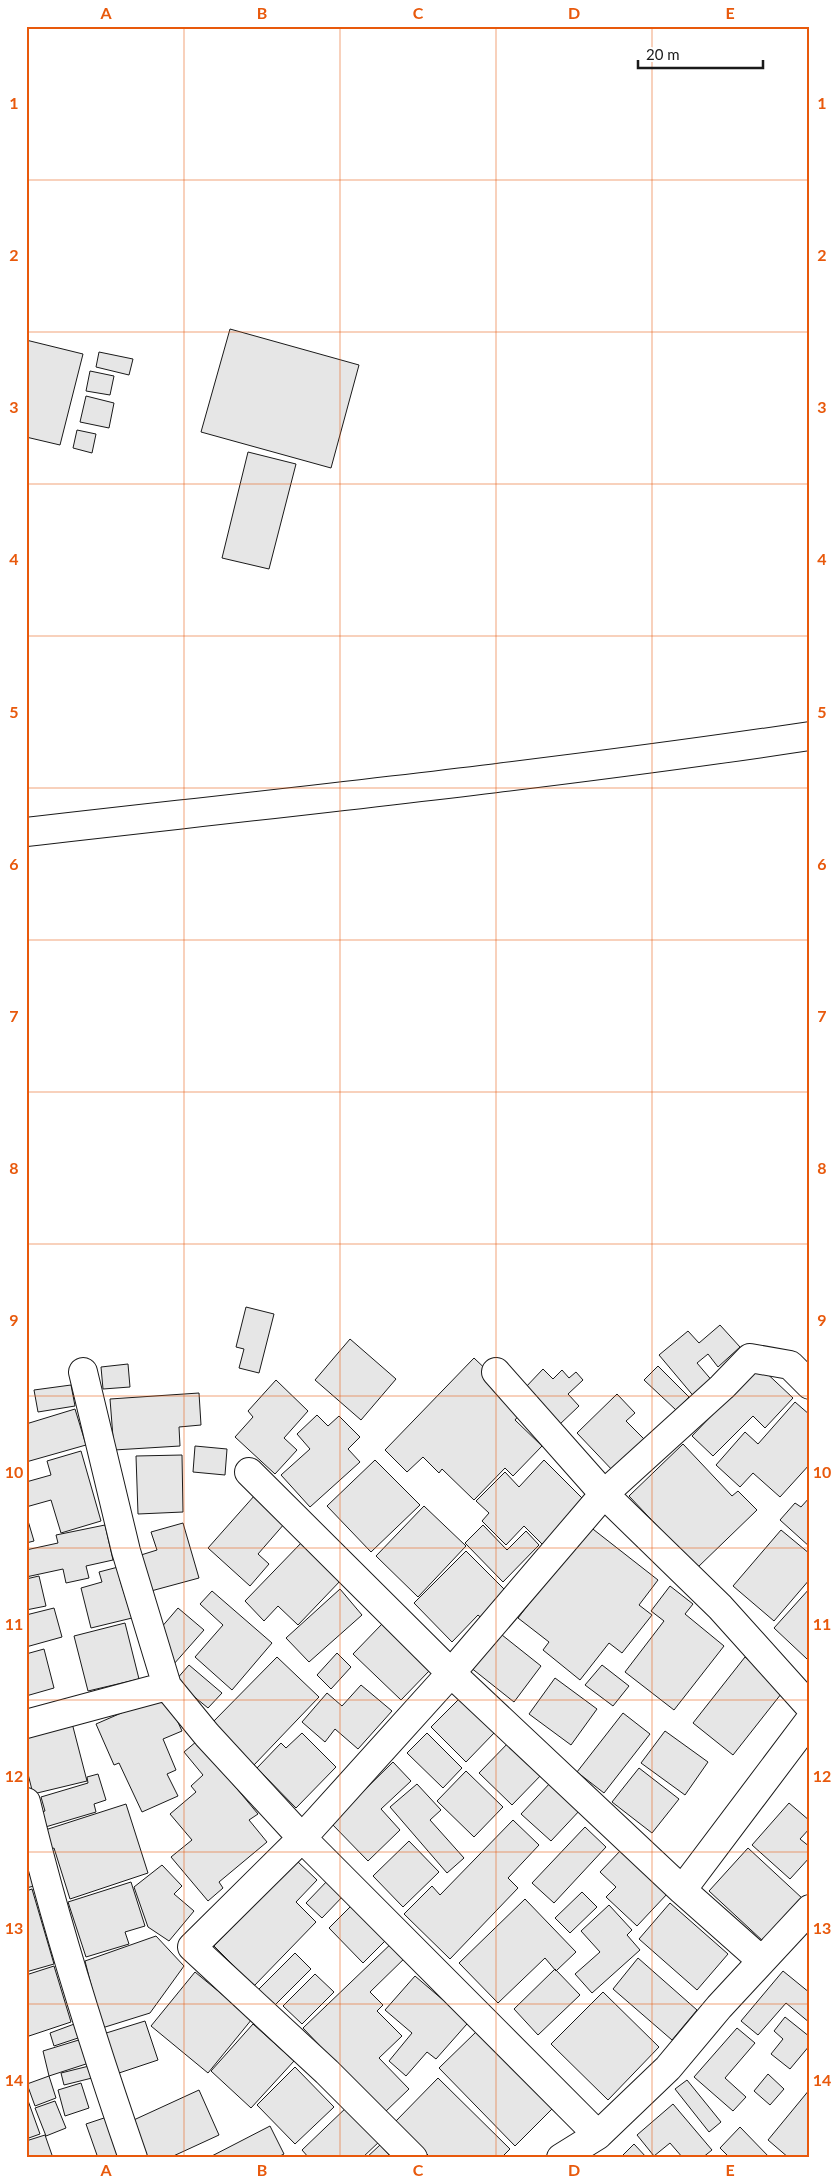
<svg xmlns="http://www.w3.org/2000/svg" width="836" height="2184" font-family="Lato,sans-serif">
  <rect width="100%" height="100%" fill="#fff"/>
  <path fill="#e6e6e6" stroke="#1a1a1a" d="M230,329L359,365L331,468L201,432Z
    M26,340L83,354L60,445L26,437Z
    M99,352L133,359L129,375L96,367Z
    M90,371L114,376L110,395L86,391Z
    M86,396L114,403L109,428L80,422Z
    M77,430L96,434L92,453L73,448Z
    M248,452L296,464L269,569L222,558Z
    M246,1307L274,1314L259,1373L239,1368L244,1349L236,1347Z
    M720,1325L740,1347L718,1367L708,1354L697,1363L714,1383L696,1399L659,1355L688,1331L699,1343Z
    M350,1339L396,1379L361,1420L315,1380Z
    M474,1358L517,1399L520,1414L515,1420L542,1446L513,1476L505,1468L474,1500L442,1469L439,1473L423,1457L407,1472L385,1450Z
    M128,1364L130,1387L103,1389L101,1367Z
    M658,1366L689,1397L676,1410L644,1380Z
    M759,1366L793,1398L765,1428L753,1416L713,1456L692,1436Z
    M543,1369L553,1379L562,1370L569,1378L576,1372L583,1380L568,1394L579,1406L559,1425L524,1389Z
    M276,1380L308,1411L284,1438L297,1450L275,1474L235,1437L253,1417L248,1411Z
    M71,1385L75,1406L38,1412L34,1390Z
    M199,1393L201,1425L179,1427L180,1446L114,1450L110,1399Z
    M617,1394L635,1413L626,1421L647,1442L615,1473L577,1433Z
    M795,1402L810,1415V1464L780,1497L753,1473L740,1487L716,1465L745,1432L758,1444Z
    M75,1409L86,1445L26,1462V1424Z
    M317,1415L328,1426L339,1416L360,1437L348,1449L360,1462L310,1507L281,1475L310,1449L297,1434Z
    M683,1444L732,1496L738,1491L757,1510L697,1568L629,1496Z
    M195,1446L227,1449L225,1475L193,1472Z
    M81,1451L101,1521L61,1533L51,1500L26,1507V1482L51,1475L47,1461Z
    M182,1455L183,1512L138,1514L136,1456Z
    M375,1460L420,1505L371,1552L327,1506Z
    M544,1460L586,1502L543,1545L524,1526L506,1545L482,1521L489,1513L476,1501L505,1472L519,1487Z
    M255,1495L285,1523L258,1554L269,1564L250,1586L208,1548Z
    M810,1497V1547L780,1520L795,1503L801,1507Z
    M424,1506L466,1546L418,1597L376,1556Z
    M26,1514L34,1541L26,1543Z
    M183,1523L199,1578L151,1591L141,1555L157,1550L151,1532Z
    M105,1525L113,1560L86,1566L89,1578L66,1583L63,1569L26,1577V1550L58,1543L56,1535Z
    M483,1525L507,1550L526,1531L539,1545L503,1582L465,1543Z
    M589,1526L658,1580L639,1605L652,1615L622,1653L609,1643L580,1680L543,1650L549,1642L518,1618Z
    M781,1530L810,1554V1579L774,1621L733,1586Z
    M303,1541L342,1579L298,1625L278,1606L264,1621L245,1601Z
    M466,1551L513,1598L487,1623L478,1615L452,1642L414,1603Z
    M122,1566L125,1579L120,1580L132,1618L91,1628L81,1588L102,1582L99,1572Z
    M39,1576L46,1606L26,1610V1579Z
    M670,1586L693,1604L685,1614L724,1646L674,1710L625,1672L664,1621L651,1611Z
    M810,1588V1656L807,1659L774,1628Z
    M340,1589L362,1615L309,1662L286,1638Z
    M212,1591L272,1643L232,1690L195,1657L223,1625L200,1604Z
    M54,1608L62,1637L26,1647V1615Z
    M178,1608L204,1630L173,1665L154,1636Z
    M125,1623L139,1679L88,1691L74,1636Z
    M382,1624L430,1670L401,1700L353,1654Z
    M497,1631L541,1666L514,1702L470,1667Z
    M44,1649L54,1688L26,1696V1654Z
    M337,1653L351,1667L331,1689L317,1675Z
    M277,1657L319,1697L254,1765L211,1724Z
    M745,1657L785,1689L733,1755L693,1723Z
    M189,1665L222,1693L208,1708L175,1681Z
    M602,1665L629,1686L613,1706L585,1685Z
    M555,1678L597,1709L571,1745L529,1714Z
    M361,1685L392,1711L358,1749L335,1729L325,1742L302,1722L327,1693L342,1706Z
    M165,1694L182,1731L163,1739L176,1770L167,1774L178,1796L142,1812L119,1763L114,1765L96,1724Z
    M460,1698L495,1732L466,1762L431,1727Z
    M623,1713L650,1734L604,1793L577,1772Z
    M72,1723L87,1781L33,1794L26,1766V1734Z
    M665,1731L708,1762L685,1795L641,1763Z
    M302,1733L336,1767L296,1808L257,1768L281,1743L286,1748Z
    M427,1733L462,1768L443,1788L407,1753Z
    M512,1739L545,1771L512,1805L479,1773Z
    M197,1741L258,1814L249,1820L267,1842L219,1882L223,1888L208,1901L171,1857L192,1840L170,1814L196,1792L191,1786L203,1775L184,1752Z
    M393,1762L411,1781L381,1809L400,1830L368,1861L331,1823Z
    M639,1768L679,1799L652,1833L612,1802Z
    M466,1771L503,1807L474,1837L437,1801Z
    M98,1774L106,1800L94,1804L96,1812L42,1828L38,1813L45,1811L41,1797L88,1783L87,1777Z
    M552,1781L581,1809L551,1841L521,1814Z
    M417,1784L441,1810L430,1820L464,1858L447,1873L390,1807Z
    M789,1803L810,1821V1828L800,1839L810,1847V1857L790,1879L752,1845Z
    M126,1804L148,1873L70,1899L54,1848L48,1850L42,1831Z
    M513,1820L539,1845L508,1878L518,1888L450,1959L404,1914L432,1886L440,1895Z
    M585,1827L606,1847L554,1903L532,1883Z
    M409,1841L439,1872L403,1907L373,1876Z
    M26,1848L38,1885L26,1888Z
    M748,1848L803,1899L764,1942L709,1891Z
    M622,1849L668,1893L637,1926L606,1897L616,1887L600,1872Z
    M297,1861L317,1880L296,1902L316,1922L254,1986L214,1946Z
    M162,1865L182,1886L174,1894L194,1911L169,1941L148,1927L134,1887Z
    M329,1879L345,1894L322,1918L306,1903Z
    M131,1882L145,1926L125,1932L129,1944L86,1957L68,1902Z
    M32,1889L54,1964L26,1972V1891Z
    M582,1892L597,1907L570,1933L555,1918Z
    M525,1899L576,1952L556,1971L545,1958L498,2003L459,1963Z
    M670,1903L728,1954L697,1990L639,1939Z
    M353,1904L387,1939L363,1963L329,1928Z
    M609,1905L632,1930L627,1935L640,1950L592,1993L575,1974L600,1952L581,1931Z
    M156,1936L184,1966L150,2013L102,2028L85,1961Z
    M396,1939L410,1953L370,1992L383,2005L377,2011L402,2036L379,2058L409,2089L384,2113L303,2028Z
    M295,1953L311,1969L273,2007L257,1991Z
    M638,1958L697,2010L672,2040L613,1989Z
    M54,1966L71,2022L26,2037V1975Z
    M555,1969L580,1995L538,2035L514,2009Z
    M783,1971L810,1993V2023L786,2003L758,2035L741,2021Z
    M195,1972L252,2019L208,2073L151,2026Z
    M315,1974L334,1992L302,2024L283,2006Z
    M415,1976L450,2006L455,2001L474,2016L436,2059L427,2052L406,2076L389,2061L412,2033L385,2010Z
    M603,1992L659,2047L608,2100L551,2044Z
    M785,2017L810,2037V2045L790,2069L771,2054L783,2039L774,2031Z
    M145,2021L158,2060L116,2074L103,2034Z
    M77,2023L81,2037L54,2046L50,2033Z
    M253,2024L294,2061L251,2108L211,2071Z
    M737,2028L755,2043L725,2078L746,2097L733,2111L694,2077Z
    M477,2031L553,2108L515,2146L439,2068Z
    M82,2039L89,2063L49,2076L43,2051Z
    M89,2066L92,2078L64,2085L61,2073Z
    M295,2067L334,2107L295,2144L257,2105Z
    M768,2074L784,2089L770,2105L754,2091Z
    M49,2076L56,2098L35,2106L27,2084Z
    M438,2078L510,2149L501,2158H431L395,2122Z
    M687,2080L721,2122L709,2132L675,2089Z
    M81,2083L89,2108L65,2116L58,2090Z
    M810,2089V2158H789L768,2140Z
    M199,2090L219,2135L169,2158H140L125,2124Z
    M26,2095L40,2134L26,2139Z
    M55,2101L66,2128L46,2136L35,2108Z
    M673,2104L712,2150L702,2158H683L670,2143L654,2156L637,2135Z
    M349,2105L381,2140L362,2158H309L302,2150Z
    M107,2117L122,2158H98L86,2124Z
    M270,2126L284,2154L276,2158H208Z
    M740,2127L770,2158H730L720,2148Z
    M45,2135L53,2158H26V2141Z
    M634,2144L647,2158H620Z
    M380,2145L392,2158H366Z"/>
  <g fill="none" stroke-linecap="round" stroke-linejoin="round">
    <g stroke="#1a1a1a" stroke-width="30">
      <path id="street" d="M26,832C288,802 549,775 810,736
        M83,1372L126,1551L167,1686
        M496,1372L604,1494L720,1607L810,1707
        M249,1472L451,1673L682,1890L761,1960
        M26,1724L167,1686L207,1735L302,1838L598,2135
        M26,1802C55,1923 92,2040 133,2158
        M682,1890L810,1720
        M413,2158L327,2072L192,1947L302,1838L451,1673L604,1494L722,1387L750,1358L790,1365L810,1385
        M561,2158L598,2135L668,2068L719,2007L810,1909"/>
    </g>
    <use href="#street" stroke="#fff" stroke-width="28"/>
  </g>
  <path fill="none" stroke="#e8590c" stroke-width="1" stroke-opacity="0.55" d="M184,26V2158M340,26V2158M496,26V2158M652,26V2158M26,180H810M26,332H810M26,484H810M26,636H810M26,788H810M26,940H810M26,1092H810M26,1244H810M26,1396H810M26,1548H810M26,1700H810M26,1852H810M26,2004H810"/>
  <rect width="836" height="2184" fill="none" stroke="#ffffff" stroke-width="55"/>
  <path d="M638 60v8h125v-8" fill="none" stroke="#1a1a1a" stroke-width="2.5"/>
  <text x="646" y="60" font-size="15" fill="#1a1a1a" stroke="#ffffff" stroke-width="4" paint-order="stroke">20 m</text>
  <rect x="28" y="28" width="780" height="2128" fill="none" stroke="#e8590c" stroke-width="2"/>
  <g font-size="16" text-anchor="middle" font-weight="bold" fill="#e8590c">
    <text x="106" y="19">A</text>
    <text x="262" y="19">B</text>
    <text x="418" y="19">C</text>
    <text x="574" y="19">D</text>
    <text x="730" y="19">E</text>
    <text x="14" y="109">1</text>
    <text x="822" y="109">1</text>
    <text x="14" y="261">2</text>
    <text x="822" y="261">2</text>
    <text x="14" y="413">3</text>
    <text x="822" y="413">3</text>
    <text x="14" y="565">4</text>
    <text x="822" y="565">4</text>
    <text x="14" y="718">5</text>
    <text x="822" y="718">5</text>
    <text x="14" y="870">6</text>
    <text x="822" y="870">6</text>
    <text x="14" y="1022">7</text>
    <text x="822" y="1022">7</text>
    <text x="14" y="1174">8</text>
    <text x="822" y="1174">8</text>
    <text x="14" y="1326">9</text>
    <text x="822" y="1326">9</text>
    <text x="14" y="1478">10</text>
    <text x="822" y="1478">10</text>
    <text x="14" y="1630">11</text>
    <text x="822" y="1630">11</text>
    <text x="14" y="1782">12</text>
    <text x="822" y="1782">12</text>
    <text x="14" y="1934">13</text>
    <text x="822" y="1934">13</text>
    <text x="14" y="2086">14</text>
    <text x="822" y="2086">14</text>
    <text x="106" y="2176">A</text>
    <text x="262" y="2176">B</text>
    <text x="418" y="2176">C</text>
    <text x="574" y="2176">D</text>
    <text x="730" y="2176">E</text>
  </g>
</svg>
